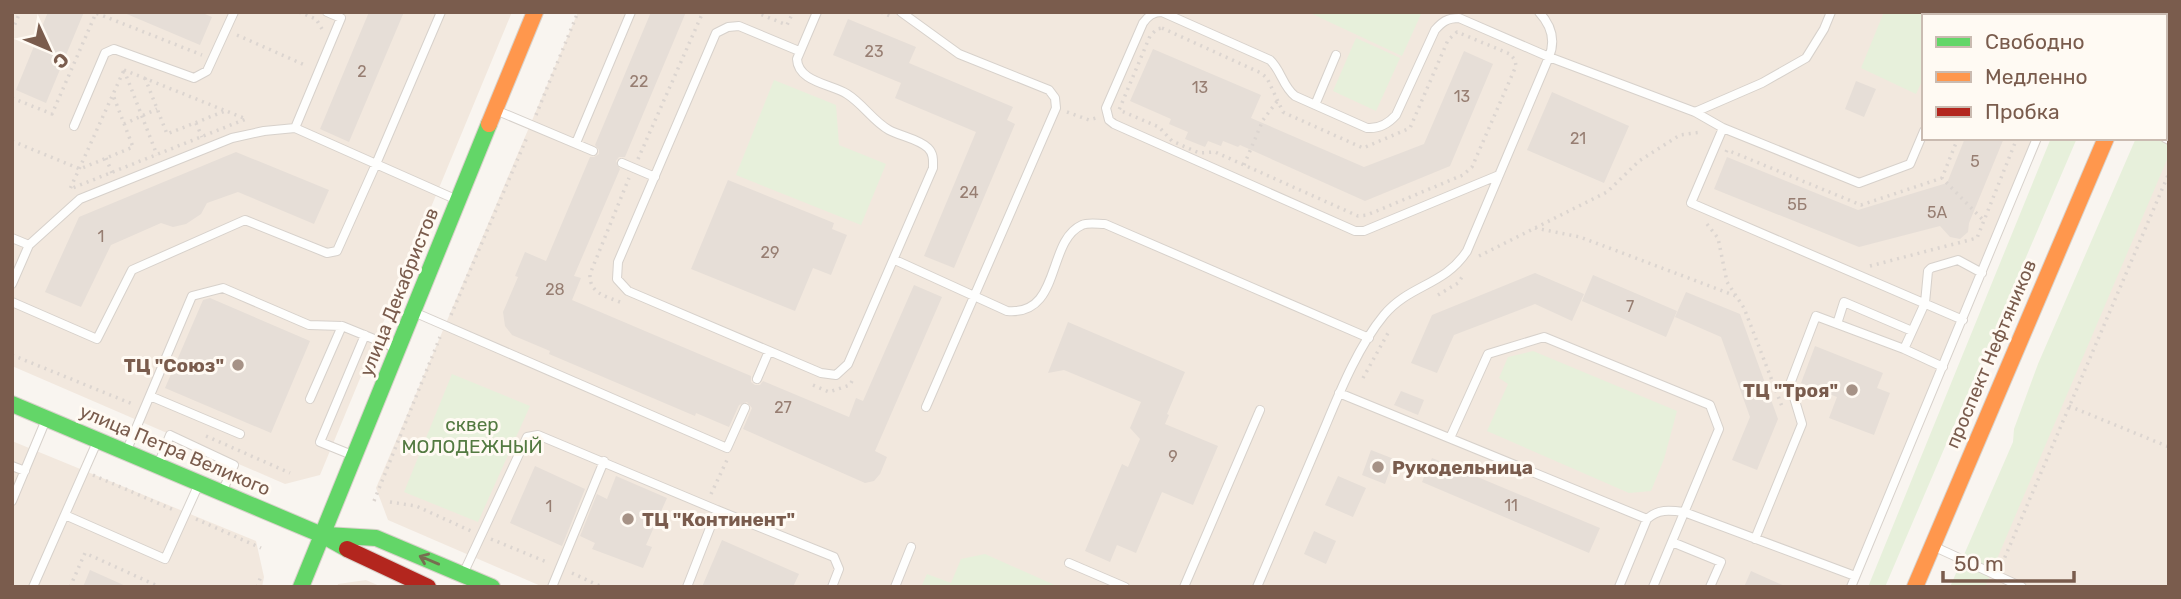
<svg xmlns="http://www.w3.org/2000/svg" width="2181" height="599" font-family="Rubik,sans-serif">
  <rect width="100%" height="100%" fill="#f9f5f0"/>
  <path fill="#f2e8de" d="M12,12H512L320,475L285,484L12,366Z
    M578,12H2089L2087,16H1924V138H2037L1853,587H543L388,520L376,488Z
    M2169,96V587H1957L2165,138Z
    M12,441L256,541L264,577L262,587H12Z
    M366,580L382,587H337L338,584Z"/>
  <path fill="#e7f0db" d="M1308,12H1422L1402,56Z
    M1884,12H1932L1931,16H1924V77L1916,94L1861,68Z
    M1356,38L1400,58L1376,111L1333,91Z
    M2169,63V155L1985,587H1950L2013,442L2014,429L2038,364L2136,138H2165V71Z
    M774,80L836,105L839,145L886,164L861,225L736,175Z
    M2051,138H2077L1885,587H1868Z
    M1533,351L1677,411L1664,459L1651,491L1629,493L1487,431L1508,384L1499,378L1508,357Z
    M452,374L530,406L478,522L404,492Z
    M985,554L1059,587H921L927,574L951,583L961,559Z"/>
  <path fill="#e6ded7" d="M48,12H84L46,103L16,90Z
    M122,12H200L212,17L200,45Z
    M369,12H404L349,142L320,129Z
    M651,12H686L625,157H619L616,161L620,169L574,276L581,278L572,300L751,376V382L755,385H760L763,381L849,417L856,398L863,401L914,285L942,297L875,451L887,457L880,474L874,481L865,483L743,429L752,408L747,402L739,405L729,427L696,413L695,416L549,354L550,351L512,335L505,326L503,312L518,277L515,276L525,252L546,261L590,157H594L599,154V150L595,145Z
    M848,19L916,47L909,63L1013,107L1007,120L1015,124L954,268L924,256L976,132L895,98L901,83L833,55Z
    M1153,49L1261,95L1251,118L1364,167L1424,144L1464,51L1493,64L1450,166L1365,201L1240,145L1238,147L1223,141L1221,146L1208,141L1205,147L1185,139L1188,132L1169,124L1171,119L1130,101Z
    M1856,81L1876,89L1864,117L1845,109Z
    M1552,92L1629,126L1604,183L1527,150Z
    M1965,138H2004L1969,223L1968,232L1960,239L1950,237L1940,226L1859,247L1714,189L1727,157L1858,210L1947,183Z
    M236,152L329,190L314,224L238,192L207,203L201,214L186,224L173,227L161,223L111,245L81,307L45,292L79,217Z
    M728,180L834,223L832,229L847,235L831,275L813,268L795,311L691,269Z
    M1535,273L1584,294L1572,321L1535,304L1454,335L1437,373L1411,363L1432,315Z
    M1593,275L1677,311L1666,337L1582,301Z
    M1686,292L1740,314L1778,419L1757,470L1732,460L1750,417L1721,337L1675,317Z
    M210,298L310,341L271,433L165,388L203,300Z
    M1068,322L1185,372L1167,414L1169,415L1165,424L1218,446L1193,505L1162,492L1136,553L1117,545L1110,562L1085,551L1122,464L1128,467L1140,439L1130,428L1141,402L1064,370L1048,373Z
    M1815,346L1883,373L1877,388L1890,393L1874,435L1829,418L1837,397L1801,383Z
    M1401,391L1424,400L1418,415L1394,405Z
    M1371,450L1394,459L1385,484L1362,475Z
    M1432,458L1600,528L1589,553L1422,482Z
    M535,466L585,489L562,546L510,523Z
    M616,476L667,498L646,545L652,547L643,568L592,549L595,543L580,536L597,494L607,499Z
    M1338,476L1366,488L1353,517L1325,505Z
    M1314,531L1336,541L1326,564L1304,554Z
    M722,540L799,574L793,587H702Z
    M90,570L128,587H83Z
    M1751,571L1787,587H1744Z"/>
  <g fill="none" stroke-linecap="round" stroke-linejoin="round">
    <g stroke="#d7d1cb" stroke-width="10">
      <path id="lane" d="M327,12L341,18L295,128L376,164L441,12
        M901,12L959,54L1049,90L1055,98L1056,108L926,407
        M1955,16L1956,12
        M2087,16L2088,12
        M799,51L739,26L728,27L716,33L618,262L617,279L628,291L821,373L836,375L848,364L933,168C933,161 934,154 928,148C919,139 900,136 889,130C873,121 863,104 847,94C831,84 798,82 797,59L817,12
        M1315,105L1336,55
        M498,111L593,151
        M1695,112L1762,83L1806,58L1824,29L1831,12
        M74,126L105,53L114,49L194,78L207,71L234,12
        M1723,128L1859,183L1910,164L1924,131
        M2165,138L2169,140
        M576,143L631,12
        M622,163L655,177
        M1499,175L1364,231H1355L1114,124L1109,120L1106,108L1143,23C1148,16 1153,12 1162,12L1270,60C1281,70 1283,87 1295,96L1367,128C1379,129 1388,124 1396,115L1435,30C1442,22 1447,18 1459,18L1549,57C1556,40 1551,25 1539,12
        M12,238L29,245L12,284
        M29,245L80,199L232,138L264,131L295,128
        M895,260L1007,311C1062,316 1046,241 1082,225C1088,222 1098,224 1105,224L1369,338
        M12,302L97,339L132,270L245,220L327,253L337,251L376,164L455,199
        M416,313L727,448L745,408
        M1837,324L1844,302L1912,331
        M1943,367L1904,349L1925,303L1928,271L1931,268L1958,260L1982,273
        M757,379L769,351
        M1339,393L1647,519
        M150,396L240,434
        M310,399L342,326
        M1450,438L1488,354L1544,337L1710,405L1719,429L1653,587
        M126,452L192,296L223,288L309,325L342,326L396,348
        M352,455L320,442L365,335
        M158,465L170,435L234,465L223,490
        M12,466L25,471
        M12,501L45,422
        M65,515L165,559L198,486
        M1755,539L1802,424L1790,384L1816,316L1904,349
        M1672,542L1721,562L1710,587
        M1935,547L2022,587
        M1069,563L1125,587
        M464,572L527,437L538,435L717,510
        M33,587L97,442
        M552,587L604,461
        M687,587L717,510L834,557L839,569L832,587
        M895,587L911,547
        M1184,587L1260,410
        M1257,587C1278,537 1299,488 1320,439C1337,399 1356,349 1384,315C1410,284 1444,286 1467,251L1549,57L1695,112L1723,128L1691,203L1963,320
        M1619,587L1647,519C1658,509 1669,510 1684,512L1855,576
        M1851,587L2037,138"/>
    </g>
    <g stroke="#d9d2cb" stroke-width="18">
      <path id="fast" d="M2159,16L2161,12
        M12,404L322,535L347,549
        M326,535L376,538L492,587
        M301,587L489,124"/>
    </g>
    <g stroke="#d9d2cb" stroke-width="18">
      <path id="slow" d="M489,124L535,12
        M1915,587L2106,138"/>
    </g>
    <g stroke="#d9d2cb" stroke-width="18">
      <path id="jam" d="M347,549L428,587"/>
    </g>
    <path stroke="#dcd5d0" stroke-width="3.5" stroke-dasharray="2 5" stroke-linecap="butt" d="M299,12L316,19L322,29
      M755,12L787,25L793,12
      M881,12L890,16
      M1991,16L1993,12
      M2065,16V12
      M1162,28L1261,73L1267,78L1283,112L1287,114L1363,148L1410,128L1448,40L1457,32L1510,54L1515,60L1516,66L1472,167L1463,175L1367,215L1358,216L1215,152L1199,153L1172,141L1159,127L1119,110L1150,36L1157,29Z
      M12,31L20,12
      M237,35L307,66
      M124,70L246,119L70,189Z
      M124,70L157,155
      M145,78L167,134L225,111
      M12,98L52,114L96,13L202,55
      M1067,112L1089,120L1096,118
      M536,115L578,12
      M196,123L202,137
      M124,124L157,109
      M1958,138L1942,178L1985,222
      M12,141L80,169L133,147L113,95
      M1726,152L1727,150L1732,152L1861,205L1942,178
      M106,158L112,173
      M638,159L703,12
      M1244,165L1263,120L1278,100
      M1707,224L1718,238L1727,282L1744,308L1783,409
      M1535,228L1580,237L1736,296
      M1479,256L1607,192L1639,161L1680,135L1702,132
      M1870,266L1977,238L2017,138
      M1438,295L1458,283L1462,277
      M620,302C605,296 589,293 590,274L629,178
      M451,315L528,135
      M12,355L135,405
      M1363,378L1388,333
      M813,385L829,392L850,385L854,377
      M2069,406L2169,447
      M206,436L290,473
      M93,475L176,511
      M711,494L727,460
      M374,501L440,337
      M390,502L416,506L471,531
      M196,519L261,548
      M491,539L549,563
      M2002,564L2169,173
      M572,573L602,587
      M70,587L85,553L160,587
      M257,587L261,576"/>
    <use href="#lane" stroke="#fefefd" stroke-width="8"/>
    <use href="#fast" stroke="#63d668" stroke-width="16"/>
    <use href="#slow" stroke="#ff974d" stroke-width="16"/>
    <use href="#jam" stroke="#b3261e" stroke-width="16"/>
  </g>
  <defs><path id="oneway-shaft" d="M-6 0H5M1.5-3L5.5 0L1.5 3" fill="none" stroke-width="1.6" stroke-linecap="round" stroke-linejoin="round" transform="scale(1.75)"/></defs>
  <use stroke="#776e51" href="#oneway-shaft" transform="translate(429 560) rotate(-157)"/>
  <g fill="#a69286" stroke="#fffaf3" stroke-width="2.5">
    <circle cx="238" cy="365" r="7"/>
    <circle cx="1852" cy="390" r="7"/>
    <circle cx="1378" cy="467" r="7"/>
    <circle cx="628" cy="519" r="7"/>
  </g>
  <g text-anchor="middle" dominant-baseline="central" stroke-width="6" stroke-linejoin="round" paint-order="stroke">
    <g font-size="16" fill="#977e72">
      <text x="874" y="51">23</text>
      <text x="362" y="71">2</text>
      <text x="639" y="81">22</text>
      <text x="1200" y="87">13</text>
      <text x="1462" y="96">13</text>
      <text x="1578" y="138">21</text>
      <text x="1975" y="161">5</text>
      <text x="969" y="192">24</text>
      <text x="1797" y="204">5Б</text>
      <text x="1937" y="212">5А</text>
      <text x="101" y="236">1</text>
      <text x="770" y="252">29</text>
      <text x="555" y="289">28</text>
      <text x="1630" y="306">7</text>
      <text x="783" y="407">27</text>
      <text x="1173" y="456">9</text>
      <text x="1511" y="505">11</text>
      <text x="549" y="506">1</text>
    </g>
    <g font-size="19" fill="#7a5c4d" stroke="#fffaf3">
      <text transform="translate(399 292) rotate(-68)">улица Декабристов</text>
      <text transform="translate(1991 354) rotate(-67)">проспект Нефтяников</text>
      <text transform="translate(175 450) rotate(23)">улица Петра Великого</text>
    </g>
    <g font-size="19" font-weight="bold" fill="#7a5c4d" stroke="#fffaf3" text-anchor="end">
      <text x="224" y="365">ТЦ "Союз"</text>
      <text x="1838" y="390">ТЦ "Троя"</text>
      <text x="1392" y="467" text-anchor="start">Рукодельница</text>
      <text x="642" y="519" text-anchor="start">ТЦ "Континент"</text>
    </g>
    <g font-size="19" fill="#537a41" stroke="#fffaf3">
      <text x="472" y="424">сквер<tspan x="472" dy="22">МОЛОДЕЖНЫЙ</tspan></text>
    </g>
  </g>
  <rect width="2181" height="599" fill="none" stroke="#7a5c4d" stroke-width="28"/>
  <rect x="1922" y="14" width="245" height="126" fill="#fffaf3" stroke="#cabbb1" stroke-width="2"/>
  <rect x="1936" y="37" width="35" height="10" fill="#63d668" stroke="#cabbb1" stroke-width="2"/>
  <text x="1985" y="49" font-size="21" fill="#7a5c4d">Свободно</text>
  <rect x="1936" y="72" width="35" height="10" fill="#ff974d" stroke="#cabbb1" stroke-width="2"/>
  <text x="1985" y="84" font-size="21" fill="#7a5c4d">Медленно</text>
  <rect x="1936" y="107" width="35" height="10" fill="#b3261e" stroke="#cabbb1" stroke-width="2"/>
  <text x="1985" y="119" font-size="21" fill="#7a5c4d">Пробка</text>
  <g transform="translate(49 49) rotate(134)" stroke="#fffaf3" stroke-width="5" paint-order="stroke">
  <path d="M0-5L12 26L0 18L-12 26Z" fill="#7a5c4d"/>
  <text y="-10" font-size="19" font-weight="bold" text-anchor="middle" fill="#7a5c4d">С</text>
  </g>
  <path d="M1943 571v10h131v-10" fill="none" stroke="#7a5c4d" stroke-width="3.5"/>
  <text x="1954" y="571" font-size="21" fill="#7a5c4d" stroke="#fffaf3" stroke-width="5" paint-order="stroke">50 m</text>
</svg>
